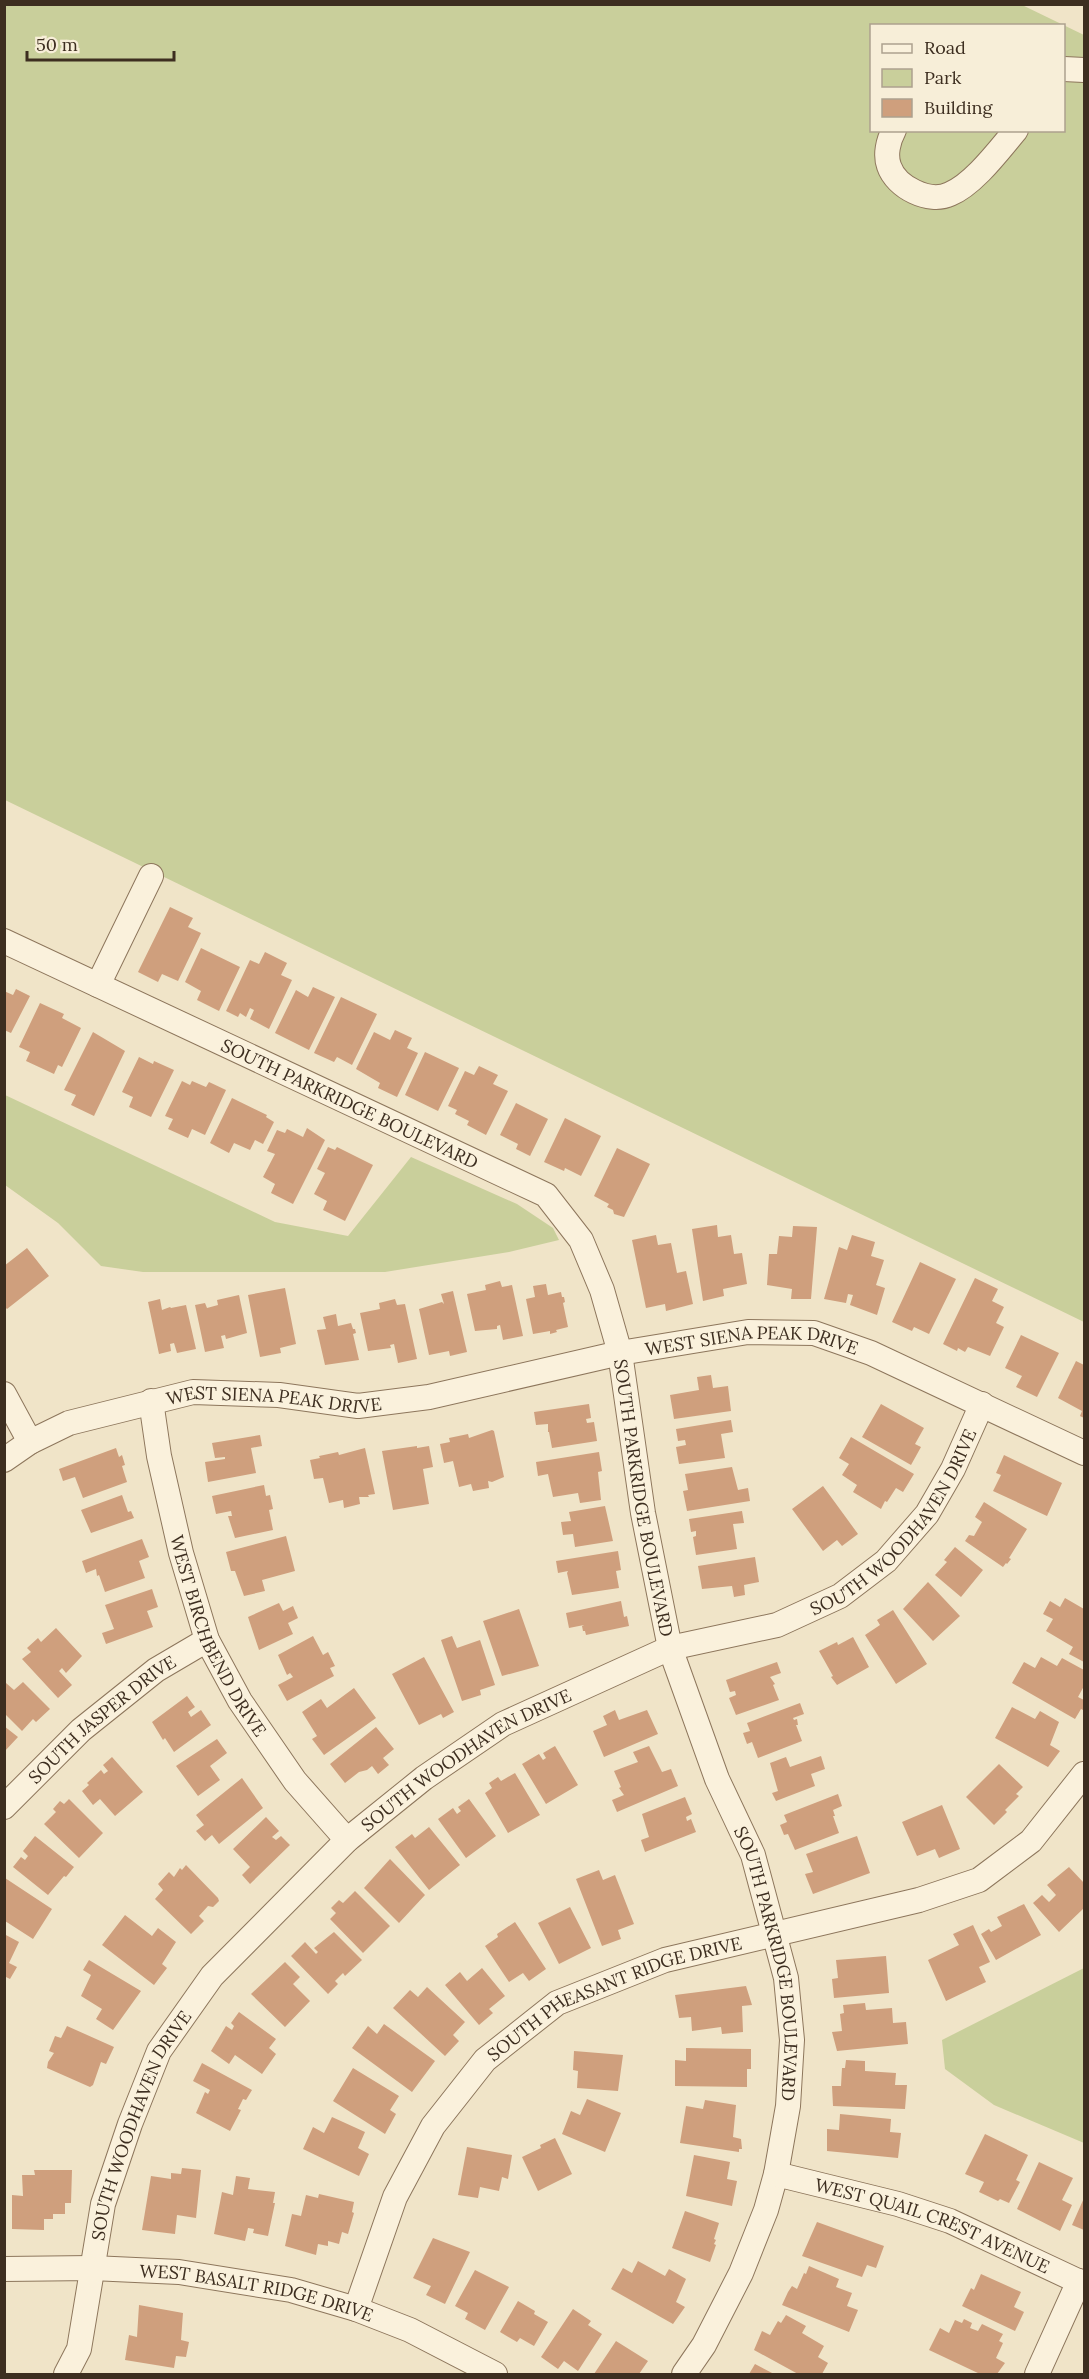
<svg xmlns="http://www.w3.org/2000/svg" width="1089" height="2379" font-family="Lora,serif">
  <rect width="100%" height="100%" fill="#f0e4c8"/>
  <path fill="#c9cf9b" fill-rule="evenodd" d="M1020,4L1084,35V1322L5,800L4,5ZM872,26H1064V130H872Z
    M5,1095L275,1222L348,1236L411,1157L517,1204L553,1228L559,1240L509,1252L385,1272H143L101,1266L58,1223L5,1185Z
    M1084,1968V2143L994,2105L945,2069L942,2040Z"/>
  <path fill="#cf9f7d" d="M170,907L193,918L188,927L201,933L178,981L162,974L158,982L138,972Z
    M201,948L240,967L219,1011L197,1000L201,991L185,982Z
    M265,952L287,963L281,975L292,980L269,1029L250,1019L254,1010L250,1008L246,1017L240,1013L238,1017L226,1011L250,960L259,964Z
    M313,987L335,997L309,1050L275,1033L296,990L308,997Z
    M16,989L30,996L11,1033L4,1030V991L13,995Z
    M341,997L377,1014L352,1065L337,1057L334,1062L314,1053Z
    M40,1003L64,1014L62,1018L81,1028L62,1067L58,1065L54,1074L26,1061L30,1052L19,1047Z
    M395,1030L412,1038L407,1048L418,1053L397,1097L378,1088L380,1083L356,1069L374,1032L390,1040Z
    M93,1032L125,1051L94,1116L71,1105L76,1095L64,1090Z
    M425,1052L459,1068L438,1111L405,1095Z
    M139,1057L153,1064L154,1061L174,1070L151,1117L129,1107L133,1097L122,1092Z
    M479,1066L498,1075L493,1084L508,1091L486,1135L467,1125L469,1121L455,1114L457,1110L448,1106L465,1071L474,1075Z
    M182,1081L190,1085L192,1081L206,1087L209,1082L226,1090L205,1135L192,1129L188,1138L168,1129L173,1119L165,1116Z
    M232,1098L267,1115L266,1117L274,1122L263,1144L255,1140L250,1150L234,1143L229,1153L210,1143Z
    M516,1103L548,1119L530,1156L516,1149L518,1144L500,1135Z
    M565,1118L601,1136L581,1176L565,1168L564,1171L544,1162Z
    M307,1128L325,1140L293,1204L271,1193L275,1184L263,1177L275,1154L267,1151L277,1130L285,1133L287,1129L303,1137Z
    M328,1147L335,1150L337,1147L373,1165L345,1221L323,1210L327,1201L314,1194L325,1173L317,1169Z
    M617,1148L650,1164L624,1217L614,1214L613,1210L607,1207L609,1204L594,1196Z
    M717,1225L718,1237L731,1235L734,1254L742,1253L747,1284L723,1289L724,1296L703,1301L692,1229Z
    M793,1226L817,1227L811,1299H791L792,1289L767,1285L769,1254H777L779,1236L792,1237Z
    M656,1235L658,1245L671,1243L677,1273L686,1271L693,1304L666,1311L665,1304L646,1308L632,1240Z
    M852,1235L875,1242L871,1256L884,1260L876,1285L885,1288L877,1315L850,1305L853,1295L848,1294L846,1303L824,1299L839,1247L847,1250Z
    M27,1248L49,1276L7,1309L4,1306V1266Z
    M920,1262L956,1279L929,1334L914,1327L912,1331L892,1322Z
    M975,1278L998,1289L992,1301L1004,1307L996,1323L1004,1327L990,1356L968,1347L965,1352L958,1348L957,1351L943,1344Z
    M500,1281L502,1287L512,1285L523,1336L503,1340L500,1325L497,1326V1329L475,1331L467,1294L486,1290L485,1285Z
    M546,1284L548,1295L561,1292L562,1297H564L565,1302L563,1303L568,1327L556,1330L557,1332L550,1334V1331L533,1334L526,1299L535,1297L533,1286Z
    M285,1288L296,1344L280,1348L281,1353L260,1357L248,1295Z
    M453,1291L467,1352L450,1356L449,1351L429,1355L419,1309L442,1302L444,1304L441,1294Z
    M239,1295L247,1333L226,1339L225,1335L221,1336L224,1348L205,1352L195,1305L205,1303L207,1308L218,1305L217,1300Z
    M160,1299L162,1310L170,1307L171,1308L186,1305L196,1349L177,1353L174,1343L170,1344L171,1351L159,1354L148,1302Z
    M395,1299L397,1305L405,1304L417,1359L398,1363L394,1344L390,1345L391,1348L368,1351L360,1313L380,1309L379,1303Z
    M336,1314L338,1326L351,1323L353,1329H355L356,1333L353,1334L359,1360L325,1365L317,1330L326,1329L323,1317Z
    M1021,1335L1059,1353L1037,1397L1016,1387L1022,1376L1005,1368Z
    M1076,1361L1084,1365V1418L1080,1416L1082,1411L1058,1398Z
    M711,1375L713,1388L728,1386L731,1411L674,1419L670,1395L699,1390L697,1377Z
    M589,1404L591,1418L586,1419L587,1423L594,1422L597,1441L552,1448L549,1432H548V1424L536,1425L534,1412Z
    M881,1404L924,1428L915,1444L921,1447L911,1465L862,1437Z
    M731,1420L733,1432L721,1434L725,1458L679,1464L676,1447L686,1445L685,1440L678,1441L676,1429Z
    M492,1430L494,1431L504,1477L492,1482L488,1481L489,1488L473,1491L471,1484L459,1487L453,1461L444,1463L440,1444L450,1442L449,1438L468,1434L469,1438Z
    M260,1435L262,1446L251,1448L256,1473L208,1482L205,1462L225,1459V1457L215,1458L212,1443Z
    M851,1437L914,1474L903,1492L896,1488L887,1502L885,1501L881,1509L853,1492L857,1485L842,1475L849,1464L839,1458Z
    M417,1446V1448L429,1446L433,1467L423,1469L429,1504L393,1510L382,1451Z
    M116,1448L119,1457L122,1455L125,1465L122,1466L127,1482L83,1498L75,1477L63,1481L59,1469Z
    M365,1448L375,1494L368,1495L369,1497H359L360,1504L344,1508L343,1500L329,1503L323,1478L314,1479L310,1460L320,1458L319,1456L338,1452L339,1455Z
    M599,1452L602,1471L598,1472L601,1500L580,1503L578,1493L553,1497L548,1474L538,1476L536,1462Z
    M1004,1455L1062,1483L1047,1516L993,1491L1001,1475L996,1473Z
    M732,1467L738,1490L748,1488L750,1501L687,1511L683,1491L688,1490L685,1474Z
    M264,1485L266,1496L270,1495L273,1509L269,1510L273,1530L235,1538L228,1516H232L231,1511L216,1514L212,1496Z
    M823,1486L858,1534L842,1546L837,1540L823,1551L792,1509Z
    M122,1495L128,1512L131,1511L134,1518L91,1533L81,1510Z
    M984,1502L1027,1529L1009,1558L1011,1559L1007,1564L1006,1563L1003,1567L965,1541L969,1535L974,1536L982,1522L975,1517Z
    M605,1506L613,1541L575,1547L573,1534L563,1535L561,1522L571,1521L569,1512Z
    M742,1511L744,1523L733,1524L737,1549L696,1555L693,1537L696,1536V1531L691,1532L689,1519Z
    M286,1536L295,1571L262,1580L265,1591L244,1596L235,1571H231L226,1552Z
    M142,1539L149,1557L139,1561L145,1578L105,1592L99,1575L97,1576L96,1569L86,1573L82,1561Z
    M955,1547L983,1570L961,1597L935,1575L947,1562L944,1560Z
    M618,1551L621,1570L616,1571L619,1588L572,1595L567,1573L568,1571L558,1573L556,1561Z
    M755,1557L759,1582L744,1585L745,1595L734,1597L732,1586L702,1589L698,1566Z
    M928,1582L960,1616L933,1641L903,1609Z
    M152,1589L158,1607L147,1611L153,1627L106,1644L102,1633L114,1629L105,1605Z
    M1065,1598L1084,1609V1662L1069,1654L1073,1647L1046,1631L1053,1619L1043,1614L1050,1601L1060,1607Z
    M621,1601L624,1617L627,1616L629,1626L586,1635L585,1631H583L582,1626L584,1625L569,1628L566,1613Z
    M279,1603L283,1611L293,1606L298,1618L288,1623L293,1634L259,1650L248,1617Z
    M519,1609L539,1666L502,1676L483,1621Z
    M893,1610L927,1664L896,1684L865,1635L880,1625L877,1620Z
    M56,1628L82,1656L66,1673L62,1668L59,1671L72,1685L58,1698L22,1659L31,1652L27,1648L38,1638L41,1642Z
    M313,1636L323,1655L328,1652L335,1666L330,1668L334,1676L287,1701L278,1685L293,1677L290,1673L287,1675L278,1655Z
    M452,1636L457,1648L480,1640L495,1685L480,1690L481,1695L462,1701L441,1640Z
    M853,1637L869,1667L837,1685L831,1677L833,1676L819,1651L837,1642L838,1645Z
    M424,1657L454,1712L443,1718L441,1714L419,1725L392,1674Z
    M1041,1657L1057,1666L1062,1658L1084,1670V1686L1078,1697L1084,1700V1708L1083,1710L1081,1709L1075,1719L1012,1683L1024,1662L1035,1668Z
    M777,1662L781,1673L770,1677L775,1684L773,1685L779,1700L736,1715L729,1698L736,1695L735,1691L730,1692L726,1680Z
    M23,1682L50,1709L36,1722L33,1719L22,1731L4,1713V1684L6,1683L14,1690Z
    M354,1688L376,1718L324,1755L312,1739L317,1736L302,1712L321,1699L327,1708Z
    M187,1696L195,1707L188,1712L191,1717L201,1710L211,1725L174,1752L165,1738L163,1740L152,1722Z
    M800,1703L804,1714L793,1718L794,1720L797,1719L798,1725H796L802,1741L758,1758L752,1742L747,1744L743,1733L750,1731L747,1723Z
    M1012,1707L1035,1719L1040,1711L1059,1722L1050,1745L1060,1751L1048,1767L995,1738Z
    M615,1710L619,1720L647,1710L658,1734L604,1757L593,1731L607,1725L603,1716Z
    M4,1726L18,1737L4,1752Z
    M376,1727L394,1749L383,1758L389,1765L378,1774L372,1766L367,1770L359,1772L345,1783L330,1764Z
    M217,1739L227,1753L210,1766L220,1780L198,1796L176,1766Z
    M555,1746L578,1785L546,1804L522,1764L539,1754L543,1760L546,1758L543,1753Z
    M649,1746L662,1772L671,1769L678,1786L617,1812L612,1800L624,1795L619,1788L621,1787L614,1771L638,1762L633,1752Z
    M821,1756L825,1769L811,1774L815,1786L776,1801L772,1793L778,1791L770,1763L786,1757L790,1767Z
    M112,1757L143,1792L115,1816L100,1799L93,1805L82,1791L89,1785L87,1783L101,1770L104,1774L108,1771L103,1765Z
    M999,1764L1023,1787L1016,1794L1019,1796L1005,1810L1007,1812L994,1825L966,1797Z
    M515,1773L540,1815L508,1833L485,1793L492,1788L489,1783L498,1777L501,1781Z
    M242,1778L263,1808L219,1844L212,1835L205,1841L196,1831L204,1825L196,1815Z
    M838,1794L842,1806L833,1810L835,1816H833L839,1833L795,1850L788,1834L784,1835L780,1825L787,1822L784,1815Z
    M685,1797L692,1814L686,1817L687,1821L691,1819L696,1832L645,1852L641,1840L649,1837L642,1814Z
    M69,1799L103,1833L79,1858L44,1824L56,1812L53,1809L60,1801L64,1804Z
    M469,1799L496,1836L466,1858L438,1819L453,1808L457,1814L461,1811L458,1807Z
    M942,1805L960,1849L939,1858L935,1849L917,1856L902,1822Z
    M266,1817L279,1831L272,1837L276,1840L281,1836L290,1845L250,1884L242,1875L250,1867L233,1849Z
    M429,1827L460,1865L429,1890L395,1847L412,1834L415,1838Z
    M35,1836L74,1867L66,1877L64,1876L48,1895L13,1867L21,1857L25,1860L28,1856L23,1851Z
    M857,1836L870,1873L813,1894L805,1874L813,1872L806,1854Z
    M390,1859L425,1895L399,1923L364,1888Z
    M186,1865L218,1898L219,1901L213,1907L208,1906L199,1916L204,1921L191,1934L155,1899L163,1890L158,1884L169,1872L174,1877L180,1868L182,1870Z
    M1069,1867L1084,1883V1908L1059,1932L1033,1903L1042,1895L1049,1902L1056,1895L1047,1885Z
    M599,1870L603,1880L615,1875L634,1924L618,1930L621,1939L602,1946L576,1879Z
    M5,1878L52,1909L33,1939L5,1921Z
    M355,1891L390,1926L363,1953L330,1919L336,1913L331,1908L339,1900L343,1903Z
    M1024,1904L1041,1935L996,1960L981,1934L989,1929L991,1932L1002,1926L997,1917Z
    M570,1907L591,1948L559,1964L538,1923Z
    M125,1915L152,1936L158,1928L176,1942L162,1964L167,1968L154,1985L102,1945Z
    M515,1922L546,1969L529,1981L523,1973L509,1982L485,1946L498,1937L497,1934Z
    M973,1925L990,1962L979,1967L986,1982L946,2001L928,1960L959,1945L953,1934Z
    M334,1932L362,1960L345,1976L343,1973L335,1981L338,1984L328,1994L291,1956L305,1942L316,1954L318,1952L314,1948Z
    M4,1934L19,1942L9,1963L17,1967L10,1979L4,1976Z
    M886,1956L889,1993L834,1998L832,1979L838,1978L836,1960Z
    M89,1960L141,1991L113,2030L96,2019L102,2009L81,1996L91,1975L83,1970Z
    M285,1962L300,1977L293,1984L310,2001L285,2027L251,1994Z
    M482,1968L505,1996L489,2009L493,2013L479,2025L445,1985L460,1972L467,1981Z
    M746,1986L752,2005L742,2006L743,2032L722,2034L721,2027L692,2031L691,2017L679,2018L675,1995Z
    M427,1987L465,2022L453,2035L459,2041L445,2056L393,2008L410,1990L418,1997Z
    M865,2003L866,2010L892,2008L893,2023L906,2022L908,2044L837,2051L832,2032L842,2031L840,2014L844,2013L843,2005Z
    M239,2012L276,2039L269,2048L276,2054L262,2074L235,2055L229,2064L211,2051L226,2026L232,2030L234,2026L231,2023Z
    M384,2024L435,2061L412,2092L352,2048L368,2026L377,2034Z
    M67,2026L114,2047L106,2064L101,2062L93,2085L90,2087L47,2068L48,2062L54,2053L49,2051L55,2036L61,2038Z
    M686,2048L751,2049V2069H747V2087L675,2086V2060L686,2061Z
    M574,2051L623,2055L618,2091L577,2088L578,2071L573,2070Z
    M846,2060L865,2061V2071L896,2073L895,2085H907L905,2109L833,2106L832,2086H841L842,2068H845Z
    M202,2063L252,2090L246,2100L243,2099L238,2109L241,2110L230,2131L196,2113L205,2092L208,2094L210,2090L193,2081Z
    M353,2068L399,2096L390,2110L396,2114L385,2134L333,2101Z
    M587,2099L621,2113L605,2152L562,2134L571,2111L580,2115Z
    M705,2100L736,2105L733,2137L741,2139L742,2149H739V2152L680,2143L686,2106L703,2109Z
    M840,2114L891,2119L890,2132L901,2133L898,2158L827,2151V2129L839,2130Z
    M332,2117L365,2132L358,2148L369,2154L359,2176L303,2149L313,2127L324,2133Z
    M985,2134L1028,2155L1016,2180L1020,2182L1009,2203L1000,2199L998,2201L979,2192L984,2182L965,2174Z
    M555,2138L572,2174L538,2191L522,2157L541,2148L540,2145Z
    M467,2147L512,2155L508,2179L502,2177L499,2191L480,2187L478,2198L458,2195Z
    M694,2155L730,2162L727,2179L737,2181L732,2206L686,2196Z
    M1039,2162L1073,2178L1062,2200L1072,2205L1060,2231L1017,2209Z
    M182,2168L201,2170L196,2218L177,2215L175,2234L142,2230L151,2176L171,2179V2173L181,2174Z
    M34,2170H72L71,2203H65V2214H53V2219H44V2230L12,2229V2195L23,2196L22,2175H35Z
    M236,2176L250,2178L248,2189L275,2192L273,2203H275L268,2236L253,2233L254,2229L248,2228L245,2241L214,2234L222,2192L233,2195Z
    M319,2194L354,2202L352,2212L354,2213L348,2234L342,2232L339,2244L328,2241V2246L318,2244L316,2255L285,2246L292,2214L301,2216L306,2195L318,2198Z
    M1084,2198V2230L1072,2225Z
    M685,2211L719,2223L714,2239L716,2240L714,2244L716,2245L710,2262L672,2248Z
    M817,2222L884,2246L876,2268L867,2265L862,2277L802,2256Z
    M433,2238L470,2252L445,2304L426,2295L431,2286L413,2278Z
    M638,2261L665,2276L669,2269L686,2279L676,2302L685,2307L673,2324L611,2289L623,2268L632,2273Z
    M809,2266L839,2279L836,2287L852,2293L847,2306L858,2310L849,2332L782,2305L788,2292L792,2286L797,2289L804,2273L806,2274Z
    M475,2270L509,2287L485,2330L465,2319L468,2313L455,2306Z
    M981,2274L1021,2292L1014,2307L1024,2312L1015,2331L962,2306L971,2288L974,2290Z
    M518,2301L535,2311L534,2314L548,2322L534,2346L520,2338L517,2342L500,2332Z
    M139,2305L183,2313L181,2340L189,2342L186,2357L176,2356L174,2368L125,2360L129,2335L137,2337Z
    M573,2309L591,2321L588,2325L602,2334L578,2371L564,2361L558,2369L541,2357Z
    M786,2315L806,2326L802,2333L824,2346L818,2357L828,2363L822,2374H798L754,2350L762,2331L770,2335L778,2321L781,2323Z
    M964,2319L972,2323L970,2328L978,2331L982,2324L1003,2334L999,2341L1003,2343L996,2358L1005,2363L997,2374H980L929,2350L940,2328L949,2333L955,2320L962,2323Z
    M616,2341L648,2361L639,2374H594Z
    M755,2364L774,2374H749Z"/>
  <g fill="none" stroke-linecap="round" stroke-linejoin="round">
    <g stroke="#8d765c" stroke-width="26">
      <g id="minor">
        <path d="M1064,69L1084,70"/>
        <path d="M894,130C888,141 885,155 889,166C896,187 929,204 950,194C974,184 999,150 1016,130"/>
        <path id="s1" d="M4,941L546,1195L581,1240L602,1290L620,1353L643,1513L670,1648L717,1779L753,1855L786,1978L792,2040L788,2106L776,2174L766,2210L741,2273L704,2345L684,2374"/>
        <path d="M98,985L151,876"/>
        <path d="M4,1394L30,1442"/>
        <path id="s2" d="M151,1401L159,1456L181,1553L207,1640L240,1701L295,1781L347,1840"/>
        <path id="s3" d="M4,1460L30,1442L69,1423L193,1392L279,1395L358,1406L429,1397L620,1353L748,1332L814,1333L871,1353L1084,1453"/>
        <path id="s4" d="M4,1807L81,1730L156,1670L207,1640"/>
        <path id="s5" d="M776,2174L898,2204L950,2221L1084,2284"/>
        <path id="s6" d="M4,2269L92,2268L179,2272L291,2290L356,2309L410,2330L495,2374"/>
        <path id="s7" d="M356,2309L395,2197L433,2126L485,2060L557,2003L665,1960L919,1900L979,1880L1031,1841L1084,1774"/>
        <path id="s8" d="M66,2374L79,2349L103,2204L130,2124L159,2051L212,1976L347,1840L424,1778L503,1724L670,1648L777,1625L840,1596L886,1561L927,1514L953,1469L982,1404"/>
        <path d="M1037,2374L1079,2281"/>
      </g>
    </g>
    <use href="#minor" stroke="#faf1dc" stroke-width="24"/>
  </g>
  <g text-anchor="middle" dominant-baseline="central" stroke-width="4.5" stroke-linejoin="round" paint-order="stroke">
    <g font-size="18" fill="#3d2e20" stroke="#f7eed8">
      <text stroke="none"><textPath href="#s1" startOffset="382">SOUTH PARKRIDGE BOULEVARD</textPath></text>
      <text stroke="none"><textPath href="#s3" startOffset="770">WEST SIENA PEAK DRIVE</textPath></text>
      <text stroke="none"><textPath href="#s3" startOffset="284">WEST SIENA PEAK DRIVE</textPath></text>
      <text stroke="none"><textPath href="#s1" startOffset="922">SOUTH PARKRIDGE BOULEVARD</textPath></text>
      <text stroke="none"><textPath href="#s8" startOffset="1270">SOUTH WOODHAVEN DRIVE</textPath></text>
      <text stroke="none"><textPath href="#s2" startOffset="246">WEST BIRCHBEND DRIVE</textPath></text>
      <text stroke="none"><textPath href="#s4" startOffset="132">SOUTH JASPER DRIVE</textPath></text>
      <text stroke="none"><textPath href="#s8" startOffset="766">SOUTH WOODHAVEN DRIVE</textPath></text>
      <text stroke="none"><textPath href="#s1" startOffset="1408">SOUTH PARKRIDGE BOULEVARD</textPath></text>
      <text stroke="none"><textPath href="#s7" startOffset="429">SOUTH PHEASANT RIDGE DRIVE</textPath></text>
      <text stroke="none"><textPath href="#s8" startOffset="262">SOUTH WOODHAVEN DRIVE</textPath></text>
      <text stroke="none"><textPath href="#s5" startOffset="165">WEST QUAIL CREST AVENUE</textPath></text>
      <text stroke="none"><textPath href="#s6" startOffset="255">WEST BASALT RIDGE DRIVE</textPath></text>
    </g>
  </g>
  <rect width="1089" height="2379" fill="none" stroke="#3d2e20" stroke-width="12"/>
  <rect x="870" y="24" width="195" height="108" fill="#f7eed8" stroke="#ada18e" stroke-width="1.5"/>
  <rect x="882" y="44" width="30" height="9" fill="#faf1dc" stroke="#ada18e" stroke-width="1.5"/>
  <text x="924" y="54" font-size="18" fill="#3d2e20">Road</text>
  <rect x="882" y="69" width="30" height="18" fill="#c9cf9b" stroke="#ada18e" stroke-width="1.5"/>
  <text x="924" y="84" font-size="18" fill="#3d2e20">Park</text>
  <rect x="882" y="99" width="30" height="18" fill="#cf9f7d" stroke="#ada18e" stroke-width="1.5"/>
  <text x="924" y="114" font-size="18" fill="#3d2e20">Building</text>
  <path d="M27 51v9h147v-9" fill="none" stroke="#3d2e20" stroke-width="3"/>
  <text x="36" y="51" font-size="18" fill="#3d2e20" stroke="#f7eed8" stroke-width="4.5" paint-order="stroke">50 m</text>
</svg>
